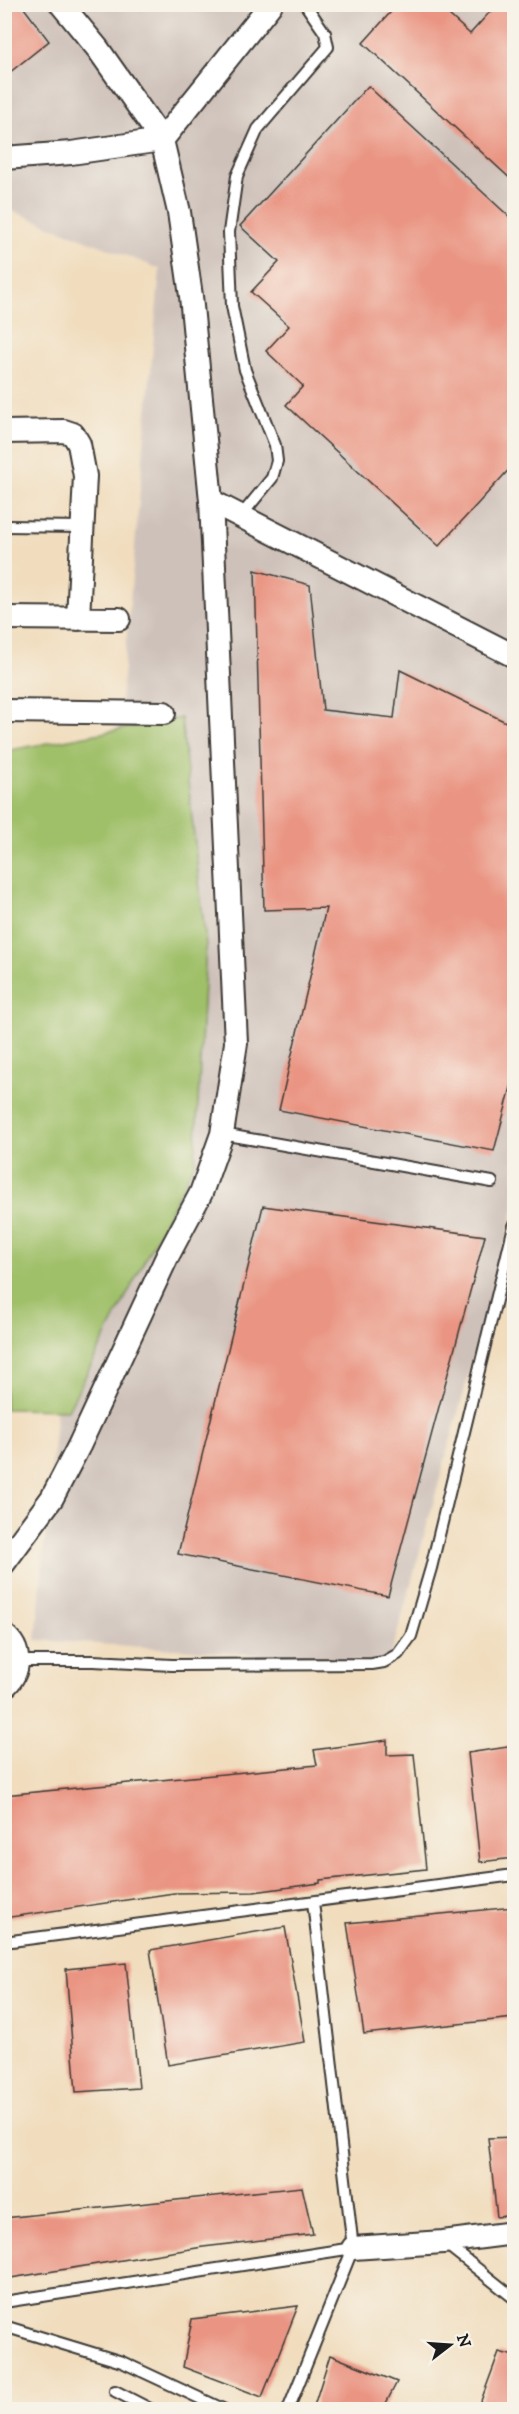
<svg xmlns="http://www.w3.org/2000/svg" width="519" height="2414" font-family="'IM FELL DW Pica',serif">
  <rect width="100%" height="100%" fill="#f7f3e8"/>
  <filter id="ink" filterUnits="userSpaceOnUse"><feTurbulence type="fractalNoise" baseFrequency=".0167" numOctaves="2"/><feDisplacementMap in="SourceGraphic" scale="12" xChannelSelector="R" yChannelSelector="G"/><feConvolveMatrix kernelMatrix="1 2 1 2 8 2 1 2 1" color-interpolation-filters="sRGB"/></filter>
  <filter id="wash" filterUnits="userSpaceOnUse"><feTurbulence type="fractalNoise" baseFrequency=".008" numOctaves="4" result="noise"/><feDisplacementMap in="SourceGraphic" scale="24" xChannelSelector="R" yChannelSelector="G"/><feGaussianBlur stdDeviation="1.35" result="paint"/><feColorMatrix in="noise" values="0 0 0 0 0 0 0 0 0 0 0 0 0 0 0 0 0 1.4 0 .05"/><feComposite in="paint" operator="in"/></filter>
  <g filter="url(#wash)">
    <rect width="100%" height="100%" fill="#f1ddbe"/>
    <path fill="#cec1ba" d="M4,5H514V1210L389,1663L36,1640L160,269L5,208Z"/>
    <path fill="#9fbf67" stroke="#5e6e42" stroke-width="1.5" d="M181,718L206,945L195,1162L68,1410L5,1409V751Z"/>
    <g id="blocks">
      <path fill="#ea9583" d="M4,4H21L49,41L4,77Z
        M398,4H437L470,34L497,4H514V182L363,43Z
        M368,86L514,221V464L439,546L286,405L303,386L266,351L289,326L251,292L279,262L240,226Z
        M255,570L310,585L323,710L394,718L400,670L514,726V1076L494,1151L279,1110L326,908L264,910Z
        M263,1206L485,1236L388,1596L178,1554Z
        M387,1740V1755L414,1754L426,1869L320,1880V1883L254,1892L174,1893L4,1918V1795L317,1765L314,1750Z
        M514,1746V1858L480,1862L468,1753Z
        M514,1907V2018L364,2034L347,1923Z
        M285,1927L305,2042L168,2065L150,1950Z
        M126,1963L139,2088L76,2092L66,1969Z
        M514,2137V2215L497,2217L488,2138Z
        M302,2187L313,2234L203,2247L4,2279V2218Z
        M298,2306L262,2397L183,2367L192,2319Z
        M499,2352L514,2356V2409H478Z
        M330,2355L397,2382L383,2409H313Z"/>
    </g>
  </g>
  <g filter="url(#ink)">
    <use href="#blocks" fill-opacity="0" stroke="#3c3934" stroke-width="1.5"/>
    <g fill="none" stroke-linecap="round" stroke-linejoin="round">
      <g stroke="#3c3934" stroke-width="14">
        <path id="lane" d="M241,516L272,478L277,461L275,445L245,370L232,306L229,232L237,176L258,129L328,47L325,33L305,4
          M4,526L83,527
          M222,1134L492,1182
          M18,1661H93L172,1665L372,1664L384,1662L398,1654L411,1636L431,1568L514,1226
          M4,1942L514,1875
          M446,2244L514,2298
          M4,2302L353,2248
          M4,2326L122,2362L225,2410
          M115,2391L152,2410
          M288,2410L353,2248L313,1902"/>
      </g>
      <g stroke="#3c3934" stroke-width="26">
        <path id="street" d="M4,158L71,153L162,140L98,49L61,4
          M4,432L64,431L73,434L79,444L85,476L78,619
          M211,501L514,656
          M4,618L119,619
          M4,711L164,713
          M4,1563L52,1498L79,1446L167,1257L201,1193L222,1134L236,1043L211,501L191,296L179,212L162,140L271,4
          M4,1635C22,1649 21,1672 4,1687
          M353,2248L443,2242L514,2233"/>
      </g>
      <use href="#lane" stroke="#fff" stroke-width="10"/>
      <use href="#street" stroke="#fff" stroke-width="22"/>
    </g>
  </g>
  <rect width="519" height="2414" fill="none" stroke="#f7f3e8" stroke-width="24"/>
  <g transform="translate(450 2345) rotate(73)" stroke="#f7f3e8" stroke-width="4.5" paint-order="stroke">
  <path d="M0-4.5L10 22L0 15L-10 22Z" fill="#1c1c1c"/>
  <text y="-9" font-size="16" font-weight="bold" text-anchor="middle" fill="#1c1c1c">N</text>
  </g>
</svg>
